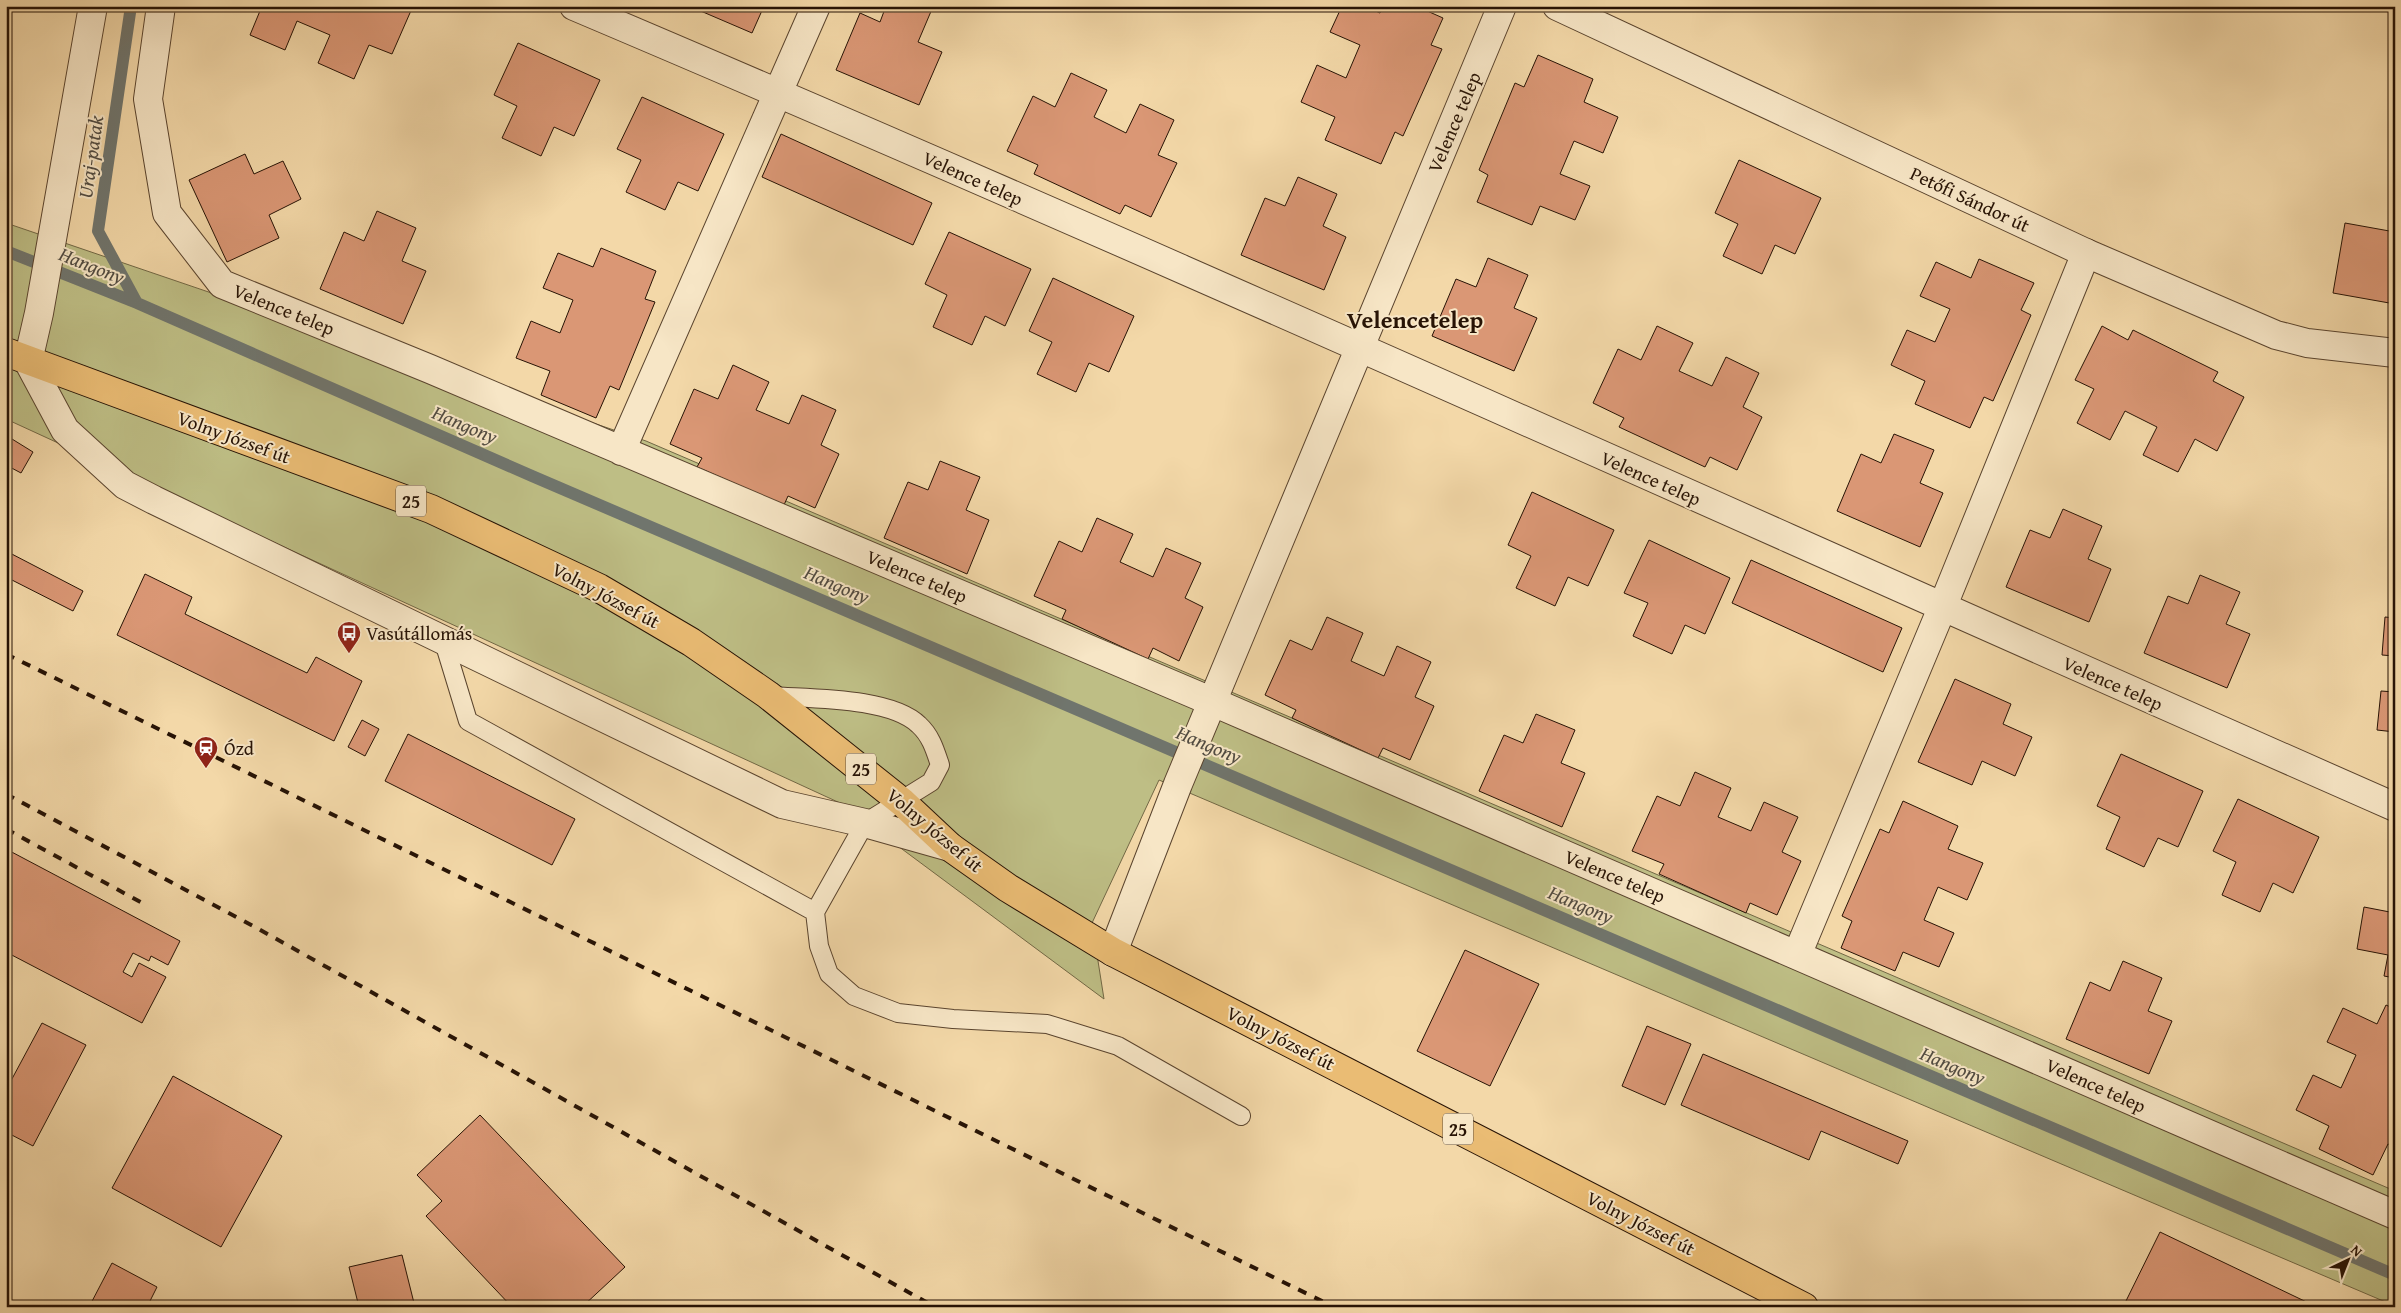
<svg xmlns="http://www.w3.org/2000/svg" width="2401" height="1313" font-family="'Gentium Book Plus',serif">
  <rect width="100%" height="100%" fill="#f3d8a8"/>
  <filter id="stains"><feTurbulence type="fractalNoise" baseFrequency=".004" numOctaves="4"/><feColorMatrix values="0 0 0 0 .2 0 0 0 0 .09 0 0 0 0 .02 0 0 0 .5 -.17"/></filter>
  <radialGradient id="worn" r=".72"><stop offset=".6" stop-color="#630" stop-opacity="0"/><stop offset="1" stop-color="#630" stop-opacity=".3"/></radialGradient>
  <path fill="#bebe85" stroke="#726845" d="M6,223L646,441L2395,1191V1306L1159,780L1092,923L1104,999L840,803L6,419Z"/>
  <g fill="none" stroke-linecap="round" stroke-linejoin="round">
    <path stroke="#70756d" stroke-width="12" d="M131,6L98,231L137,303
      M6,251L137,303L532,476L2395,1275"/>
  </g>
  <path fill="#da9775" stroke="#271305" d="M262,6H413L392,54L369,45L354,79L318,63L330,35L297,21L285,50L250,35Z
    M689,6H764L752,33Z
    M886,6H925L932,9L918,42L942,52L919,105L836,70L860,13L880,22Z
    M1342,6H1365L1380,13L1383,6H1416L1443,18L1431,45L1442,49L1403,136L1395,132L1381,164L1325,140L1335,117L1301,102L1317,65L1346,78L1360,45L1330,32Z
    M518,43L600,80L574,136L554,127L541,156L502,138L517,106L494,95Z
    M1538,55L1593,79L1584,102L1618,117L1603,153L1574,141L1560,174L1590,186L1575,220L1540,206L1532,225L1477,202L1488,175L1479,170L1515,83L1524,87Z
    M1071,73L1107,90L1094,117L1126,133L1140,104L1174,120L1158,155L1177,163L1151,217L1125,205L1120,214L1034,174L1038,165L1007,151L1033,96L1055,107Z
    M642,97L724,134L698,191L678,182L665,210L626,192L641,160L617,149Z
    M781,134L932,203L913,245L762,177Z
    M245,154L254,174L283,161L301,199L269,215L279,238L227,262L189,180Z
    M1739,160L1821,198L1795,254L1775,245L1762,274L1723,256L1738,224L1715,213Z
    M1298,177L1337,194L1323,226L1346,237L1324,290L1241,255L1265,198L1285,206Z
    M377,211L416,228L402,261L426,271L403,324L320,289L344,232L364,241Z
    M2345,223L2395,232V304L2333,293Z
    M949,232L1031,269L1005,326L985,316L972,345L933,327L947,295L925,284Z
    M601,248L656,271L645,299L655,302L619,390L610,386L596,418L541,395L550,371L516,358L531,321L560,333L573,300L543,288L558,253L593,267Z
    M1488,258L1528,275L1514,308L1537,318L1514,371L1432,336L1456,279L1476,287Z
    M1979,259L2034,283L2021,310L2031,315L1993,401L1984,397L1970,428L1915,404L1925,381L1891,365L1907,330L1935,342L1950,309L1920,296L1936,262L1971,278Z
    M1053,278L1134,316L1109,372L1089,363L1076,392L1037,374L1052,342L1029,331Z
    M1657,326L1693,343L1679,371L1712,386L1726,357L1759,373L1743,407L1762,417L1737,470L1710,457L1705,467L1619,427L1624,418L1593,403L1618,349L1641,360Z
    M2102,326L2128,340L2133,330L2218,372L2213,381L2244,397L2217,451L2195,439L2178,472L2143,455L2157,427L2125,411L2110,440L2077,423L2094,389L2075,380Z
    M733,365L769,382L756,410L789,424L802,395L836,410L821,445L839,454L815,508L788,496L784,505L697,467L702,458L670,444L694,389L718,399Z
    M1894,434L1934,450L1920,483L1943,493L1920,547L1837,511L1861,454L1881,463Z
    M12,439L33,452L21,473L6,465V449Z
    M940,461L980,477L966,510L989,520L967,574L884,538L908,482L928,490Z
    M1532,492L1614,530L1588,586L1568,577L1555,606L1516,588L1531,556L1508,545Z
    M2063,509L2102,526L2088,559L2111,569L2089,622L2006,587L2030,530L2050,538Z
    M1097,518L1133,534L1120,562L1153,577L1166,548L1201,563L1185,598L1203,607L1179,661L1153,648L1148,659L1062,619L1066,610L1034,596L1059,541L1082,552Z
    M1649,540L1730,578L1705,634L1685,625L1672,654L1633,636L1648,603L1624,593Z
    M6,551L83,591L73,611L8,578L6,580Z
    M1751,560L1902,628L1883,672L1732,603Z
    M145,574L192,597L185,614L307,673L316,657L362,681L334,741L117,635Z
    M2200,575L2240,592L2226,624L2250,634L2227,688L2144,653L2168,596L2188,604Z
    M1327,617L1363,633L1351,661L1384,676L1397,646L1431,662L1415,697L1434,706L1410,760L1383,748L1378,758L1292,718L1296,710L1265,695L1290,640L1312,650Z
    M2385,617L2395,618V656L2382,655Z
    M1955,679L2011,704L2003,724L2032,737L2015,776L1982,761L1972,785L1918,762Z
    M2381,691L2395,692V732L2377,730Z
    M1536,714L1575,730L1561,763L1585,773L1562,827L1479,791L1504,735L1523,743Z
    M362,720L379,729L365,756L348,747Z
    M408,734L575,819L552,865L385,781Z
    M2121,754L2203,791L2178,847L2158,838L2144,867L2106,849L2120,817L2097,806Z
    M1695,772L1731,788L1718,817L1751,831L1764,802L1798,817L1782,852L1801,861L1777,915L1750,903L1746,913L1659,874L1664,864L1632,851L1657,796L1680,806Z
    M2238,799L2319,837L2293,893L2273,883L2260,912L2222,895L2236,862L2213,851Z
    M1903,801L1958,826L1948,849L1983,863L1967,900L1938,887L1924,920L1954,933L1939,967L1903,952L1895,971L1841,948L1852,921L1842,916L1880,829L1889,833Z
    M6,849L180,941L168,965L151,956L149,961L133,953L123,972L132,977L139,963L166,977L142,1023L6,952Z
    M2364,907L2395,913V978L2384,976L2388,955L2357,949Z
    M1465,950L1539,984L1490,1086L1417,1051Z
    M2123,961L2162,978L2148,1011L2172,1021L2149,1074L2066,1039L2090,982L2110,991Z
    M2386,1005L2395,1009V1147L2388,1144L2373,1175L2319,1149L2329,1126L2296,1110L2313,1075L2341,1088L2356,1055L2327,1042L2343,1008L2377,1024Z
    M42,1023L86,1045L33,1146L6,1132V1090Z
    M1647,1026L1691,1044L1665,1105L1622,1086Z
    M1703,1054L1908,1141L1898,1164L1821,1131L1809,1160L1681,1105Z
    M173,1076L282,1136L221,1247L112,1188Z
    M480,1115L625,1267L582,1307H512L426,1216L442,1201L417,1175Z
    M2160,1232L2317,1307H2123Z
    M402,1255L415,1307H359L349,1267Z
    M112,1263L157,1287L147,1307H89Z"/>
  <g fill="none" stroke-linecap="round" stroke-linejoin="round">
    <g stroke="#5a442e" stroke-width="20">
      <path id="service" d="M443,639L468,721L815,912
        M771,696C810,699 890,697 919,725C931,736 935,750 940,765L931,782L865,823L815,912L819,946L829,974L854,996L898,1013L953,1019L1047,1024L1118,1046L1241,1116"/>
    </g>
    <g stroke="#5a442e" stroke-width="30">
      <path id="minor" d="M161,6L148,99L167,213L222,284L430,369L1213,702L2395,1215
        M574,6C1185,265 1788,540 2395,807
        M621,451L816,6
        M1113,952L1178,784L1502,6
        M1797,955L1942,608L2086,253"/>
    </g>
    <g stroke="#5a442e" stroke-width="30">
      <path id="tertiary" d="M93,6L39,313L28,361L65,430L125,485L154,500L782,804L865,823L950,847
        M1557,6L2086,253L2276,335L2307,343L2395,353"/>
    </g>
    <g stroke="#271305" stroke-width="30">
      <path id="primary" d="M6,352L431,509L599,588L691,642L768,695L902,802L950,847L1008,888L1113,952L1804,1307"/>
    </g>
    <use href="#service" stroke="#f7e6c6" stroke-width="18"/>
    <use href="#minor" stroke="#f7e6c6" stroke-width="28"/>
    <use href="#tertiary" stroke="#f7e6c6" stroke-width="28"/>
    <use href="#primary" stroke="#eabc74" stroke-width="28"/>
    <path stroke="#271305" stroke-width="4" stroke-dasharray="9 9" stroke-linecap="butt" d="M6,654L1334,1307
      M6,794L255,927L935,1307
      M6,829L146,905"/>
  </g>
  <defs>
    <g id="bus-pin" transform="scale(1.25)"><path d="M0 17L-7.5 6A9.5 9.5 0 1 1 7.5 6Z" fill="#8f2418" stroke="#f7e6c6"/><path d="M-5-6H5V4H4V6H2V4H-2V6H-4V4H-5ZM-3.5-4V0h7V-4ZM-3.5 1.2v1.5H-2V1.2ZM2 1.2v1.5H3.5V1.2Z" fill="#fff"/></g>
    <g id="station-pin" transform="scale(1.25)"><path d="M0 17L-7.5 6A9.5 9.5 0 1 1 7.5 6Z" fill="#8f2418" stroke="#f7e6c6"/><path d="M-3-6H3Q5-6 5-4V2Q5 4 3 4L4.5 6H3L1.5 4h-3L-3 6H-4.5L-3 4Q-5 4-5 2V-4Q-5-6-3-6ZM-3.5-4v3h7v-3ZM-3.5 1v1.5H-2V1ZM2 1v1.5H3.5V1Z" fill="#fff"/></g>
  </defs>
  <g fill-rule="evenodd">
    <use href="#bus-pin" x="349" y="633"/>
    <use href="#station-pin" x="206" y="748"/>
  </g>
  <g text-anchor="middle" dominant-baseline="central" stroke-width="4" stroke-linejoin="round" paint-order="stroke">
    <g fill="#f7e6c6" stroke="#65523f" stroke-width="1">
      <rect x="396" y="485.5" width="30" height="31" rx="4"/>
      <rect x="846" y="753.5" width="30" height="31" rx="4"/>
      <rect x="1443" y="1113.5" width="30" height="31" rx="4"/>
    </g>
    <g font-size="18" font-weight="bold" fill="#271305">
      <text x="411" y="501">25</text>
      <text x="861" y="769">25</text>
      <text x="1458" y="1129">25</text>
    </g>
    <g font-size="19" fill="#271305" stroke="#f7e6c6">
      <text transform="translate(1454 122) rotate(-67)">Velence telep</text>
      <text transform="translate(973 178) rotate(24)">Velence telep</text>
      <text transform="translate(1970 199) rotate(25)">Petőfi Sándor út</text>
      <text transform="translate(284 309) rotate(22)">Velence telep</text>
      <text transform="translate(234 437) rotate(20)">Volny József út</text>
      <text transform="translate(1651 478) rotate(24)">Velence telep</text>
      <text transform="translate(917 576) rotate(23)">Velence telep</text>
      <text transform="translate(606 595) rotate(28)">Volny József út</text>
      <text transform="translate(2113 683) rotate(24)">Velence telep</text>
      <text transform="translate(935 830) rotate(40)">Volny József út</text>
      <text transform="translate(1615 876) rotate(23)">Velence telep</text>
      <text transform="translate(1281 1038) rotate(27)">Volny József út</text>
      <text transform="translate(2096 1085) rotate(24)">Velence telep</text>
      <text transform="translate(1641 1223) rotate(27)">Volny József út</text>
    </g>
    <g font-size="19" fill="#271305" stroke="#f7e6c6" text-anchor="start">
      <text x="366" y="633">Vasútállomás</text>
      <text x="224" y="748">Ózd</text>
    </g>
    <g font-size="20" font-style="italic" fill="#524c42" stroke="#f7e6c6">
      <text transform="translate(90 157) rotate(-82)">Uraj-patak</text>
      <text transform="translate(92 265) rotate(22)">Hangony</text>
      <text transform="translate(465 424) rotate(23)">Hangony</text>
      <text transform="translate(837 584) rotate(23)">Hangony</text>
      <text transform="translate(1209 744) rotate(23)">Hangony</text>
      <text transform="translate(1581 904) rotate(23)">Hangony</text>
      <text transform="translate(1953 1065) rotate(23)">Hangony</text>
    </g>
    <g font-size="24" font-weight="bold" fill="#271305" stroke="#f7e6c6">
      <text x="1415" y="319">Velencetelep</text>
    </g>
  </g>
  <rect width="2401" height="1313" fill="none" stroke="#f3d8a8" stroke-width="25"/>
  <rect x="8" y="8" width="2386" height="1298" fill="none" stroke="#271305" stroke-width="2.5"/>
  <rect x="12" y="12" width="2376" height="1288" fill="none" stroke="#271305"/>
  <g transform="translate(2348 1260) rotate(43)" stroke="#f7e6c6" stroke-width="4" paint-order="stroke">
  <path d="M0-4L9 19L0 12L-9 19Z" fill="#271305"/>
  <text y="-8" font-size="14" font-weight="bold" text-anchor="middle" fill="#271305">N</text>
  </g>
  <rect width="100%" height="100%" filter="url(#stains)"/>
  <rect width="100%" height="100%" fill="url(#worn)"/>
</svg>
